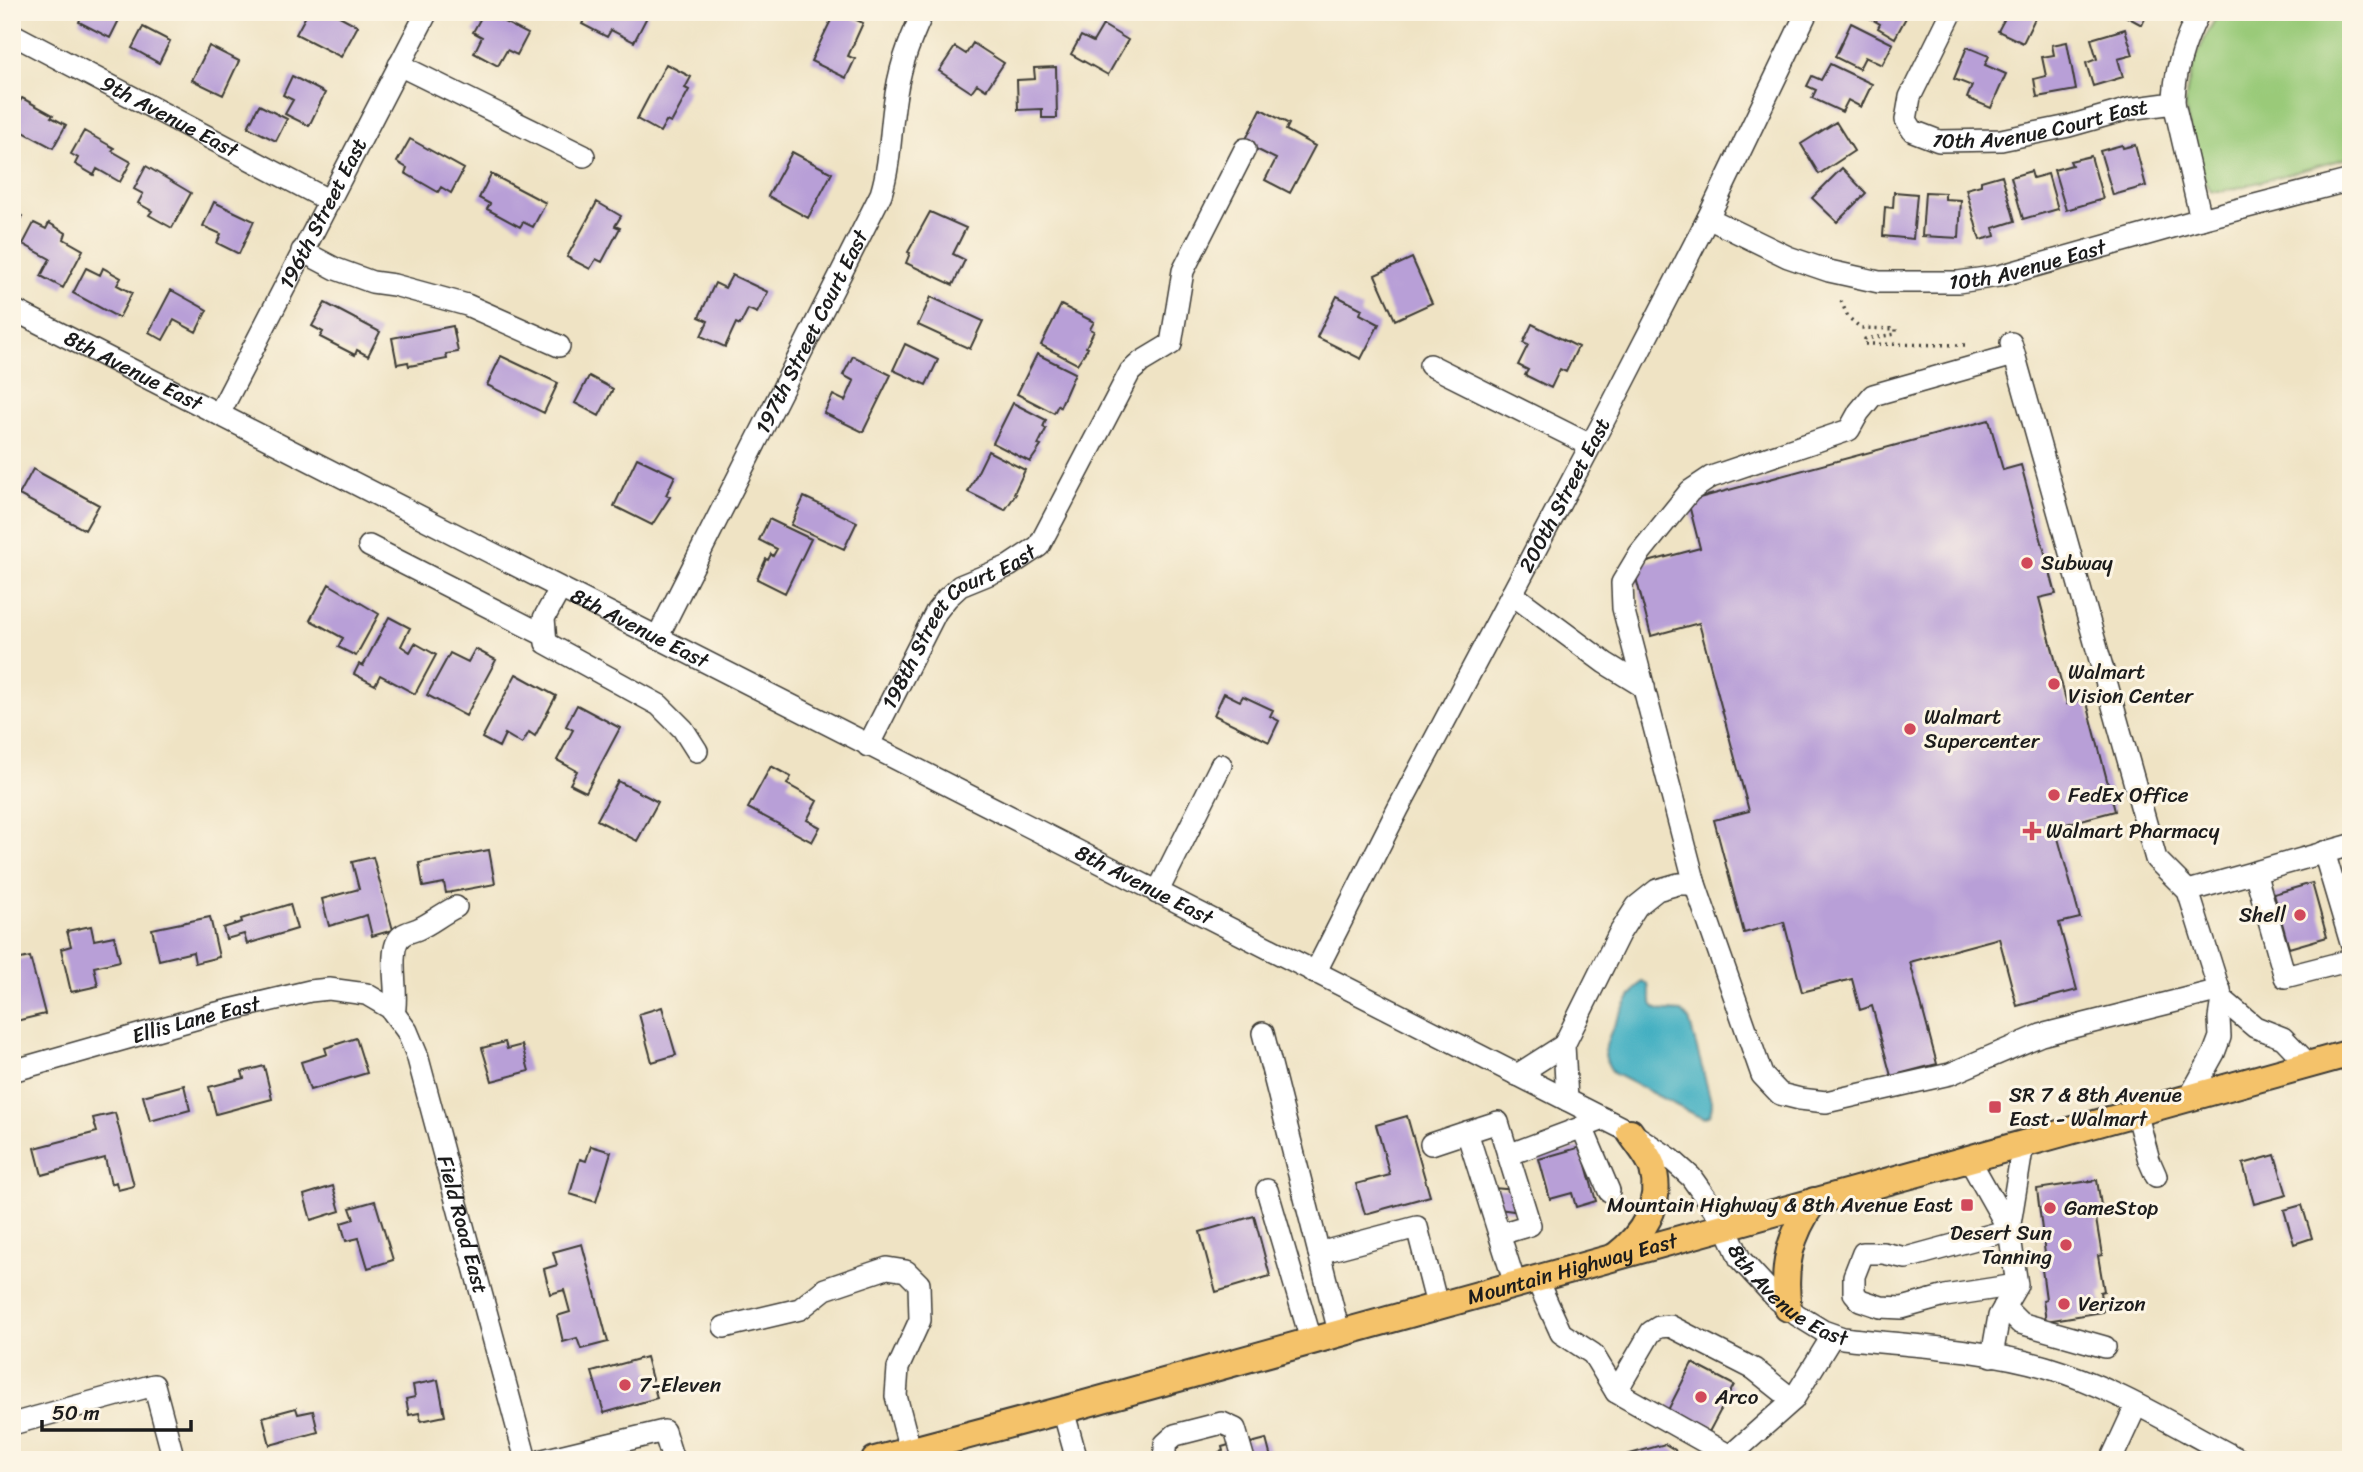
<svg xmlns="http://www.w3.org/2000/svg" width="2363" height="1472" font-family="Sriracha,sans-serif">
  <rect width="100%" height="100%" fill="#fcf5e5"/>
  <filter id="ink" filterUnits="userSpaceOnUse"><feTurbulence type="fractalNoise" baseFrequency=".0143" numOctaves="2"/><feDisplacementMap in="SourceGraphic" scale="14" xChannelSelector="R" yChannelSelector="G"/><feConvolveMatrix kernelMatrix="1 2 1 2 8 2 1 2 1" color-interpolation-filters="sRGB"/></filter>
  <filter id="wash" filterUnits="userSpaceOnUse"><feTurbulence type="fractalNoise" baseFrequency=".00686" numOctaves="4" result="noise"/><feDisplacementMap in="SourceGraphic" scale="28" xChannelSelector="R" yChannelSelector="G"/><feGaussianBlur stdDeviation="1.57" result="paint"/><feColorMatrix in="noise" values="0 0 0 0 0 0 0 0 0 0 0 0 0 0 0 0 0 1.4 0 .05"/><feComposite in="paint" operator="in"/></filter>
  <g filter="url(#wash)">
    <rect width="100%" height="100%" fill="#efe3c4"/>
    <path fill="#9aca79" stroke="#5b734a" stroke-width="2" d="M2220,12H2351V157L2222,192H2212L2206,184C2199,160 2189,135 2186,110C2183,82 2204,35 2220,12Z"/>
    <path fill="#44b0c2" stroke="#30666f" stroke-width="2" d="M1642,982L1648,984C1651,1014 1656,1010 1682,1012L1689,1019L1712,1105L1710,1115L1703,1118L1693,1114L1613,1073C1609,1066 1605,1061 1605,1052C1606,1035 1630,994 1642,982Z"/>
    <g id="blocks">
      <path fill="#b89fd7" d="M83,12H118L122,14L110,38L79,22Z
        M308,12H332L358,26L341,57L296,34Z
        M484,12L528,34L517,55L507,50L498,66L474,53L482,37L473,32Z
        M580,12H642L648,15L634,42L611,30L607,37L582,24L586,16Z
        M835,12H840L863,23L848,56L855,59L846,78L811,61Z
        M1865,12H1909L1895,38L1878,28L1880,24L1864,15Z
        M1988,12H2038L2023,43L1998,31L2004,20Z
        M2118,12H2148L2142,25Z
        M1851,23L1893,44L1882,65L1865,57L1859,69L1835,57Z
        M1103,25L1128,40L1108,75L1071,54L1081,36L1093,42Z
        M143,27L170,41L159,63L132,48Z
        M2125,29L2133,55L2118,59L2123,77L2093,86L2086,63L2097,59L2091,39Z
        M2067,42L2076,90L2037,97L2034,79L2046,76L2042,57L2054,55L2052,45Z
        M973,43L1004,63L986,90L977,84L971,92L939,71L955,47L966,54Z
        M209,46L239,61L223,95L192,80Z
        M1967,47L1989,56L1985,65L2006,74L1991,108L1967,98L1972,86L1954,79Z
        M666,64L691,77L685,88L689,90L671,123L666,121L660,132L637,119Z
        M1830,64L1872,84L1861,107L1848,100L1842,112L1812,98L1816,90L1807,86L1812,76L1821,80Z
        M1056,67L1057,118H1042V109L1018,110L1017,80L1035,79L1034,68Z
        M292,76L325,93L309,126L285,114L293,100L283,95Z
        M22,98L53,115L51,117L66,125L53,148L12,126V115Z
        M259,105L287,119L276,141L248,127Z
        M1261,109L1289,124L1286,130L1315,146L1290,193L1265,180L1276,159L1244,143Z
        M1836,122L1854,151L1819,174L1801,144Z
        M84,131L114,148L112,151L131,162L120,182L97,169L94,175L75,164L78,158L71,154Z
        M410,139L464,169L451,193L441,187L438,192L405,173L407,168L397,162Z
        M2122,145L2123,148L2135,145L2146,186L2113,195L2100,151Z
        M792,152L832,173L808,218L768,196Z
        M2091,156L2103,199L2066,210L2054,170L2072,165L2070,161Z
        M146,166L191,193L172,228L149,215L152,211L138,203L143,194L134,189Z
        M1842,168L1866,193L1837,222L1812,198Z
        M2031,171L2033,178L2048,174L2058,209L2023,219L2011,177Z
        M491,174L546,203L533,227L523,222L520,227L487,209L490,204L479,198Z
        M2002,175L2015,221L1993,228L1995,236L1980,240L1966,189L1981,185V181Z
        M1894,192L1917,194L1913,239L1883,236L1885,207L1893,208Z
        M1925,192L1945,193V199L1961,200L1959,238L1922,236Z
        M214,202L254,221L239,254L217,243L221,234L203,226Z
        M597,202L621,216L615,226L620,228L602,262L596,259L590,269L567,257Z
        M12,210L22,216L12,235Z
        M930,212L966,228L953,254L965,260L953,285L906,263L910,253L908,252Z
        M34,223L46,229L49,223L66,233L64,239L83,250L63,288L41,276L50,259L23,244Z
        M1412,258L1432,303L1395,320L1375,275Z
        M86,268L100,275L103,268L121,278L117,285L132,293L119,318L73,293Z
        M732,275L768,292L757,313L748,309L740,325L736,323L725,347L701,336L708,321L699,317L715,283L725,288Z
        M171,290L207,310L196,332L174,320L163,340L149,332Z
        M1337,296L1362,309L1360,314L1379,324L1361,359L1317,337Z
        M931,297L983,321L970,349L918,325Z
        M325,303L380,332L368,356L357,350L355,355L320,337L323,332L312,326Z
        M1061,305L1094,322L1090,329L1094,331L1086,347L1088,348L1077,364L1041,345Z
        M1532,324L1578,347L1566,372L1560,369L1551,388L1525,375L1528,370L1518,365L1528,345L1523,343Z
        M453,326L458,352L446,354L447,359L409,366L408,362L397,364L392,338Z
        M905,344L938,360L926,385L893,370Z
        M1037,354L1075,373L1060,407L1058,405L1054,413L1017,394Z
        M501,356L558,383L544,413L487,385Z
        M853,356L891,375L863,432L824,413L833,395L845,401L854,381L843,375Z
        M589,376L613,389L599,416L575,403Z
        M1013,403L1046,420L1043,427L1046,429L1038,445L1041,446L1030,462L993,443Z
        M1989,420L2003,470L2021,465L2056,594L2039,598L2067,704L2086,699L2115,811L2055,827L2080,918L2059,923L2077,990L2017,1006L1999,938L1910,962L1937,1064L1891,1076L1872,1006L1860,1010L1852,979L1802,992L1784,922L1744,933L1714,820L1749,811L1699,623L1651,636L1633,566L1700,548L1688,501Z
        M988,451L1025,470L1014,493L1016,494L1005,510L968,492Z
        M637,458L675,476L666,495L670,497L652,525L614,506Z
        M33,469L99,505L85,530L19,495Z
        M804,497L857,522L844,549L791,525Z
        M769,519L811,539L785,593L757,579L766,559L768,560L771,554L773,556L777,549L759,540Z
        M329,584L379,614L356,656L338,647L343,638L310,620Z
        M389,617L410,628L401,646L410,652L415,643L436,655L415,694L380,675L375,685L354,674L359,664L363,666Z
        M475,649L496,660L466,716L427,695L450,653L468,662Z
        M516,674L556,696L535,736L529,732L522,744L505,734L499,747L482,738Z
        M1224,693L1240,701L1243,696L1273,710L1270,716L1279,721L1269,742L1214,715Z
        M577,705L620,728L586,792L570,784L577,771L557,760L573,730L566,726Z
        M771,766L791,777L787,784L817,801L807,820L820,827L812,842L748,808Z
        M618,781L658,802L637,841L597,820Z
        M489,850L495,884L446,893L444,883L423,887L419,863Z
        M373,857L393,930L372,936L367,915L329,926L322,899L359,889L352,862Z
        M2312,883L2327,937L2289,948L2274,894Z
        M290,904L297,929L247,944L244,934L226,939L223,928L242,922L241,919Z
        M210,917L219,957L195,963L193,952L159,960L152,929Z
        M91,926L94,940L114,936L120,961L94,967L98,986L71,992L61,949L71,946L67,931Z
        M30,957L45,1014L12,1022V961Z
        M662,1007L676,1055L652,1062L639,1014Z
        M356,1038L367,1073L310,1090L301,1062L327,1054L325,1048Z
        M505,1042L507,1049L522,1045L529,1071L492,1081L482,1048Z
        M264,1066L272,1099L216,1114L209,1087L244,1078L242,1072Z
        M184,1085L190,1110L150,1121L143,1096Z
        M115,1113L134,1186L118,1190L116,1182L111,1184L105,1158L42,1175L35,1148L97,1132L93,1118Z
        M1407,1116L1430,1196L1365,1214L1356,1184L1390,1175L1376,1125Z
        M591,1146L611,1152L596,1202L570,1194L580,1159L586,1161Z
        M1581,1147L1596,1201L1576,1207L1572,1193L1550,1199L1539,1159Z
        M2275,1155L2287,1195L2254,1204L2243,1164Z
        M2097,1180L2103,1218L2096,1219L2102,1255L2098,1256L2104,1291L2100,1292L2103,1312L2046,1321L2043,1300L2046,1299L2041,1262H2046L2037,1189Z
        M333,1186L340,1211L311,1220L304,1195Z
        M1493,1188L1516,1190L1514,1211L1491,1208Z
        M375,1201L393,1260L368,1268L359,1238L346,1241L341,1223L354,1219L350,1208Z
        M2302,1205L2312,1238L2294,1244L2284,1210Z
        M1254,1216L1270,1276L1216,1292L1200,1232Z
        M582,1244L608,1342L581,1349L577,1338L563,1342L557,1316L570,1312L564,1290L550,1294L544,1269L557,1265L553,1252Z
        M646,1357L657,1398L604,1413L592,1372Z
        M1692,1363L1734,1385L1709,1432L1668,1410Z
        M438,1380L445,1416L421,1421L419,1413L409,1415L406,1399L415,1397L413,1385Z
        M296,1408L298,1414L313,1411L318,1432L270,1445L263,1417Z
        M1249,1439L1251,1443L1266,1439L1271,1458L1221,1460L1219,1452L1223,1451L1222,1447Z
        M1665,1444L1675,1450L1678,1460H1624L1623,1456Z"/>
    </g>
  </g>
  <g filter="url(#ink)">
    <use href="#blocks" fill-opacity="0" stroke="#3c3a35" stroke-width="2"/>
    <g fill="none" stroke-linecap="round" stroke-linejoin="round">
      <g stroke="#3c3a35" stroke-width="24">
        <g id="minor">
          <path id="s1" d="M1952,12L1910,97L1906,120L1913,131L1939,141L2001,140L2069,126L2129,109L2174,103"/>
          <path d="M2199,12C2185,40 2174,72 2174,103L2201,219"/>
          <path id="s2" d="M12,34L328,200"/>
          <path d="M399,65L584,156"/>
          <path id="s3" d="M1708,218L1788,257L1829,271L1879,282H1958L1999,276L2201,219L2351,180"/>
          <path d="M302,251L336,269L372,282L394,285L467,305L559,346"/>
          <path id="s4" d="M12,309L1630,1132L1671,1159L1691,1177L1725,1225L1740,1259L1776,1298L1797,1315L1823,1331L1843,1338C1910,1346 1981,1348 2046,1367C2114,1387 2177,1427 2240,1460"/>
          <path d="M2011,343L2156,859L2188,891L2222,999L2219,1018L2220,1037L2214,1053L2189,1098"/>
          <path d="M2014,355L1873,395L1859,412L1849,430L1711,477L1690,491L1640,553L1622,583L1623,608L1695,884L1762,1075L1780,1094L1800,1099L1826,1102L1950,1074L2041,1035L2220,990"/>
          <path d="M1430,365L1590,445"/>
          <path id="s5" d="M219,414L427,12"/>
          <path d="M369,546L544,635"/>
          <path d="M560,589L544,618L546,643L659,705L683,729L697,751"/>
          <path d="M1512,594L1605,663L1644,687"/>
          <path id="s6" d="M657,638L881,194C890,165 890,137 894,107C899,69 907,47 923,12"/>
          <path id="s7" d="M868,746L936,612L947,598L960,586L1009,566L1039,546L1130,372L1141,362L1171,344L1183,271L1245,149"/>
          <path d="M2324,852L2351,943"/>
          <path d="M2255,872L2285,977L2351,960"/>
          <path d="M2188,891L2351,845"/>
          <path d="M1157,893L1221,765"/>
          <path id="s8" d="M1315,973L1398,809L1601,426L1708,218L1807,12"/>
          <path d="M2222,999L2255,1027L2283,1038L2309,1065"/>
          <path d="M394,1013C400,993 385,946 403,935C407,932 414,931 418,929C432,923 441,914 456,907"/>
          <path d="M1263,1033L1319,1253L1417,1227L1437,1305"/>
          <path id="s9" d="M12,1071L209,1015L310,991L329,989L366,994L390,1008L407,1031L417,1055L526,1460"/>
          <path d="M1517,1075L1564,1045"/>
          <path d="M1567,1100L1564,1045L1619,934L1637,906L1657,890L1678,884H1695"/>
          <path d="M2136,1112L2149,1160L2156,1176"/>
          <path d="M1582,1127L1609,1191"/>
          <path d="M1467,1132L1498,1122L1530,1225L1500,1234"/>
          <path d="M1431,1144L1467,1132L1515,1284"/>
          <path d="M1508,1155L1604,1119"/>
          <path d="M1969,1159L2009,1230"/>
          <path d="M1267,1190L1311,1340"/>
          <path d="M2009,1230L1906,1258L1883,1253H1863L1854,1276V1293L1860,1300L1881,1307L1902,1308L1945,1296L2016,1285"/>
          <path d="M1319,1253L1339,1332"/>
          <path d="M1536,1278L1561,1333L1593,1354L1616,1392L1730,1456L1793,1400L1833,1335"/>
          <path d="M2004,1307L2020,1323L2105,1347"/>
          <path d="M724,1327L800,1309L825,1289L887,1268L906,1271L919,1284L920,1320L898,1368L896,1396L910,1450"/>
          <path d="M1992,1356L1999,1316L2017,1285L2009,1230L2023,1144"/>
          <path d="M1616,1392L1651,1332L1659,1327L1670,1326L1754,1369L1793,1400"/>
          <path d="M1063,1410L1077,1460"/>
          <path d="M12,1424L154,1385L174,1460"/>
          <path d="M543,1460L664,1431L673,1460"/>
          <path d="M1165,1460V1444L1175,1435L1222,1423L1235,1429L1244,1460"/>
          <path d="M2111,1460L2136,1406"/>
        </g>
      </g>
      <g stroke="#3c3a35" stroke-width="30">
        <g id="major">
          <path d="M1616,1256C1642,1236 1663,1204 1653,1169C1650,1157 1637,1143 1630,1132"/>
          <path d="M1788,1308C1782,1267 1790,1234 1814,1201"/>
          <path id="s10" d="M875,1460L1063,1410L2351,1053"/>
        </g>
      </g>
      <path stroke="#3c3a35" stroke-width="3.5" stroke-dasharray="2 5" stroke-linecap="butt" d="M1841,301L1848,317L1861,328L1896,329V334L1865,339L1864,344L1968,345"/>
      <use href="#minor" stroke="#fff" stroke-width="21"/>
      <use href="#major" stroke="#f4c26a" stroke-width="26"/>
    </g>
  </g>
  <g fill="#d1495b" stroke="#fcf5e5" stroke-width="2.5">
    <circle cx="2027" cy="563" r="7"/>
    <circle cx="2054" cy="684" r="7"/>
    <circle cx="1910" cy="729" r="7"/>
    <circle cx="2054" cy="795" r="7"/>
    <path d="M2028.5 820.5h7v7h7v7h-7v7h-7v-7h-7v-7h7z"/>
    <circle cx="2300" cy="915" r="7"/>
    <rect x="1988" y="1100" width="14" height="14" rx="3.5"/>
    <rect x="1960" y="1198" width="14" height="14" rx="3.5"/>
    <circle cx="2050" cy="1208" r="7"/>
    <circle cx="2066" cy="1245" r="7"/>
    <circle cx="2064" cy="1304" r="7"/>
    <circle cx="625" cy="1385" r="7"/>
    <circle cx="1701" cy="1397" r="7"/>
  </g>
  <g text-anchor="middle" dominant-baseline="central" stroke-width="6" stroke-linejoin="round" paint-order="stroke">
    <g font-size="21" fill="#1c1c1c" stroke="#fcf5e5">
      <text stroke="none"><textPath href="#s2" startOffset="178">9th Avenue East</textPath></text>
      <text stroke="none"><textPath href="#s1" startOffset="262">10th Avenue Court East</textPath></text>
      <text stroke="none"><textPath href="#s5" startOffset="226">196th Street East</textPath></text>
      <text stroke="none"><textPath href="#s3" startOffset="334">10th Avenue East</textPath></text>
      <text stroke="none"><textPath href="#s6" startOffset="343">197th Street Court East</textPath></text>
      <text stroke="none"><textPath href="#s4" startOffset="136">8th Avenue East</textPath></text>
      <text stroke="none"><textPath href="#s8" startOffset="539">200th Street East</textPath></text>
      <text stroke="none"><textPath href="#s4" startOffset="704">8th Avenue East</textPath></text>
      <text stroke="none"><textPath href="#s7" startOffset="156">198th Street Court East</textPath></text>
      <text stroke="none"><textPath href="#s4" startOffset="1270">8th Avenue East</textPath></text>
      <text stroke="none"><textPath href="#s9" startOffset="191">Ellis Lane East</textPath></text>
      <text stroke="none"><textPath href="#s9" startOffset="623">Field Road East</textPath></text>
      <text stroke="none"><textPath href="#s10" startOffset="723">Mountain Highway East</textPath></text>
      <text stroke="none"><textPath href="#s4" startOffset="2048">8th Avenue East</textPath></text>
    </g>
    <g font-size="21" fill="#1c1c1c" stroke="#fcf5e5" text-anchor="start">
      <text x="2041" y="563">Subway</text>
      <text x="2068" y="672">Walmart<tspan x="2068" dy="24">Vision Center</tspan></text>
      <text x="1924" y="717">Walmart<tspan x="1924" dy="24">Supercenter</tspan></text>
      <text x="2068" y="795">FedEx Office</text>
      <text x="2046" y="831">Walmart Pharmacy</text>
      <text x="2286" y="915" text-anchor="end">Shell</text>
      <text x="2009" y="1095">SR 7 &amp; 8th Avenue<tspan x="2009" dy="24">East - Walmart</tspan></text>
      <text x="1953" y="1205" text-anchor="end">Mountain Highway &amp; 8th Avenue East</text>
      <text x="2064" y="1208">GameStop</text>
      <text x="2052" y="1233" text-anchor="end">Desert Sun<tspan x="2052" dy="24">Tanning</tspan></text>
      <text x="2078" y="1304">Verizon</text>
      <text x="639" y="1385">7-Eleven</text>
      <text x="1715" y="1397">Arco</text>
    </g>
  </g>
  <rect width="2363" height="1472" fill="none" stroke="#fcf5e5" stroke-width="42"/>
  <path d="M42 1420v10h149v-10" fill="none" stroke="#1c1c1c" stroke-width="3.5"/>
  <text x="52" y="1420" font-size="21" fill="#1c1c1c" stroke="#fcf5e5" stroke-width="5" paint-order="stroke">50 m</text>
</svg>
